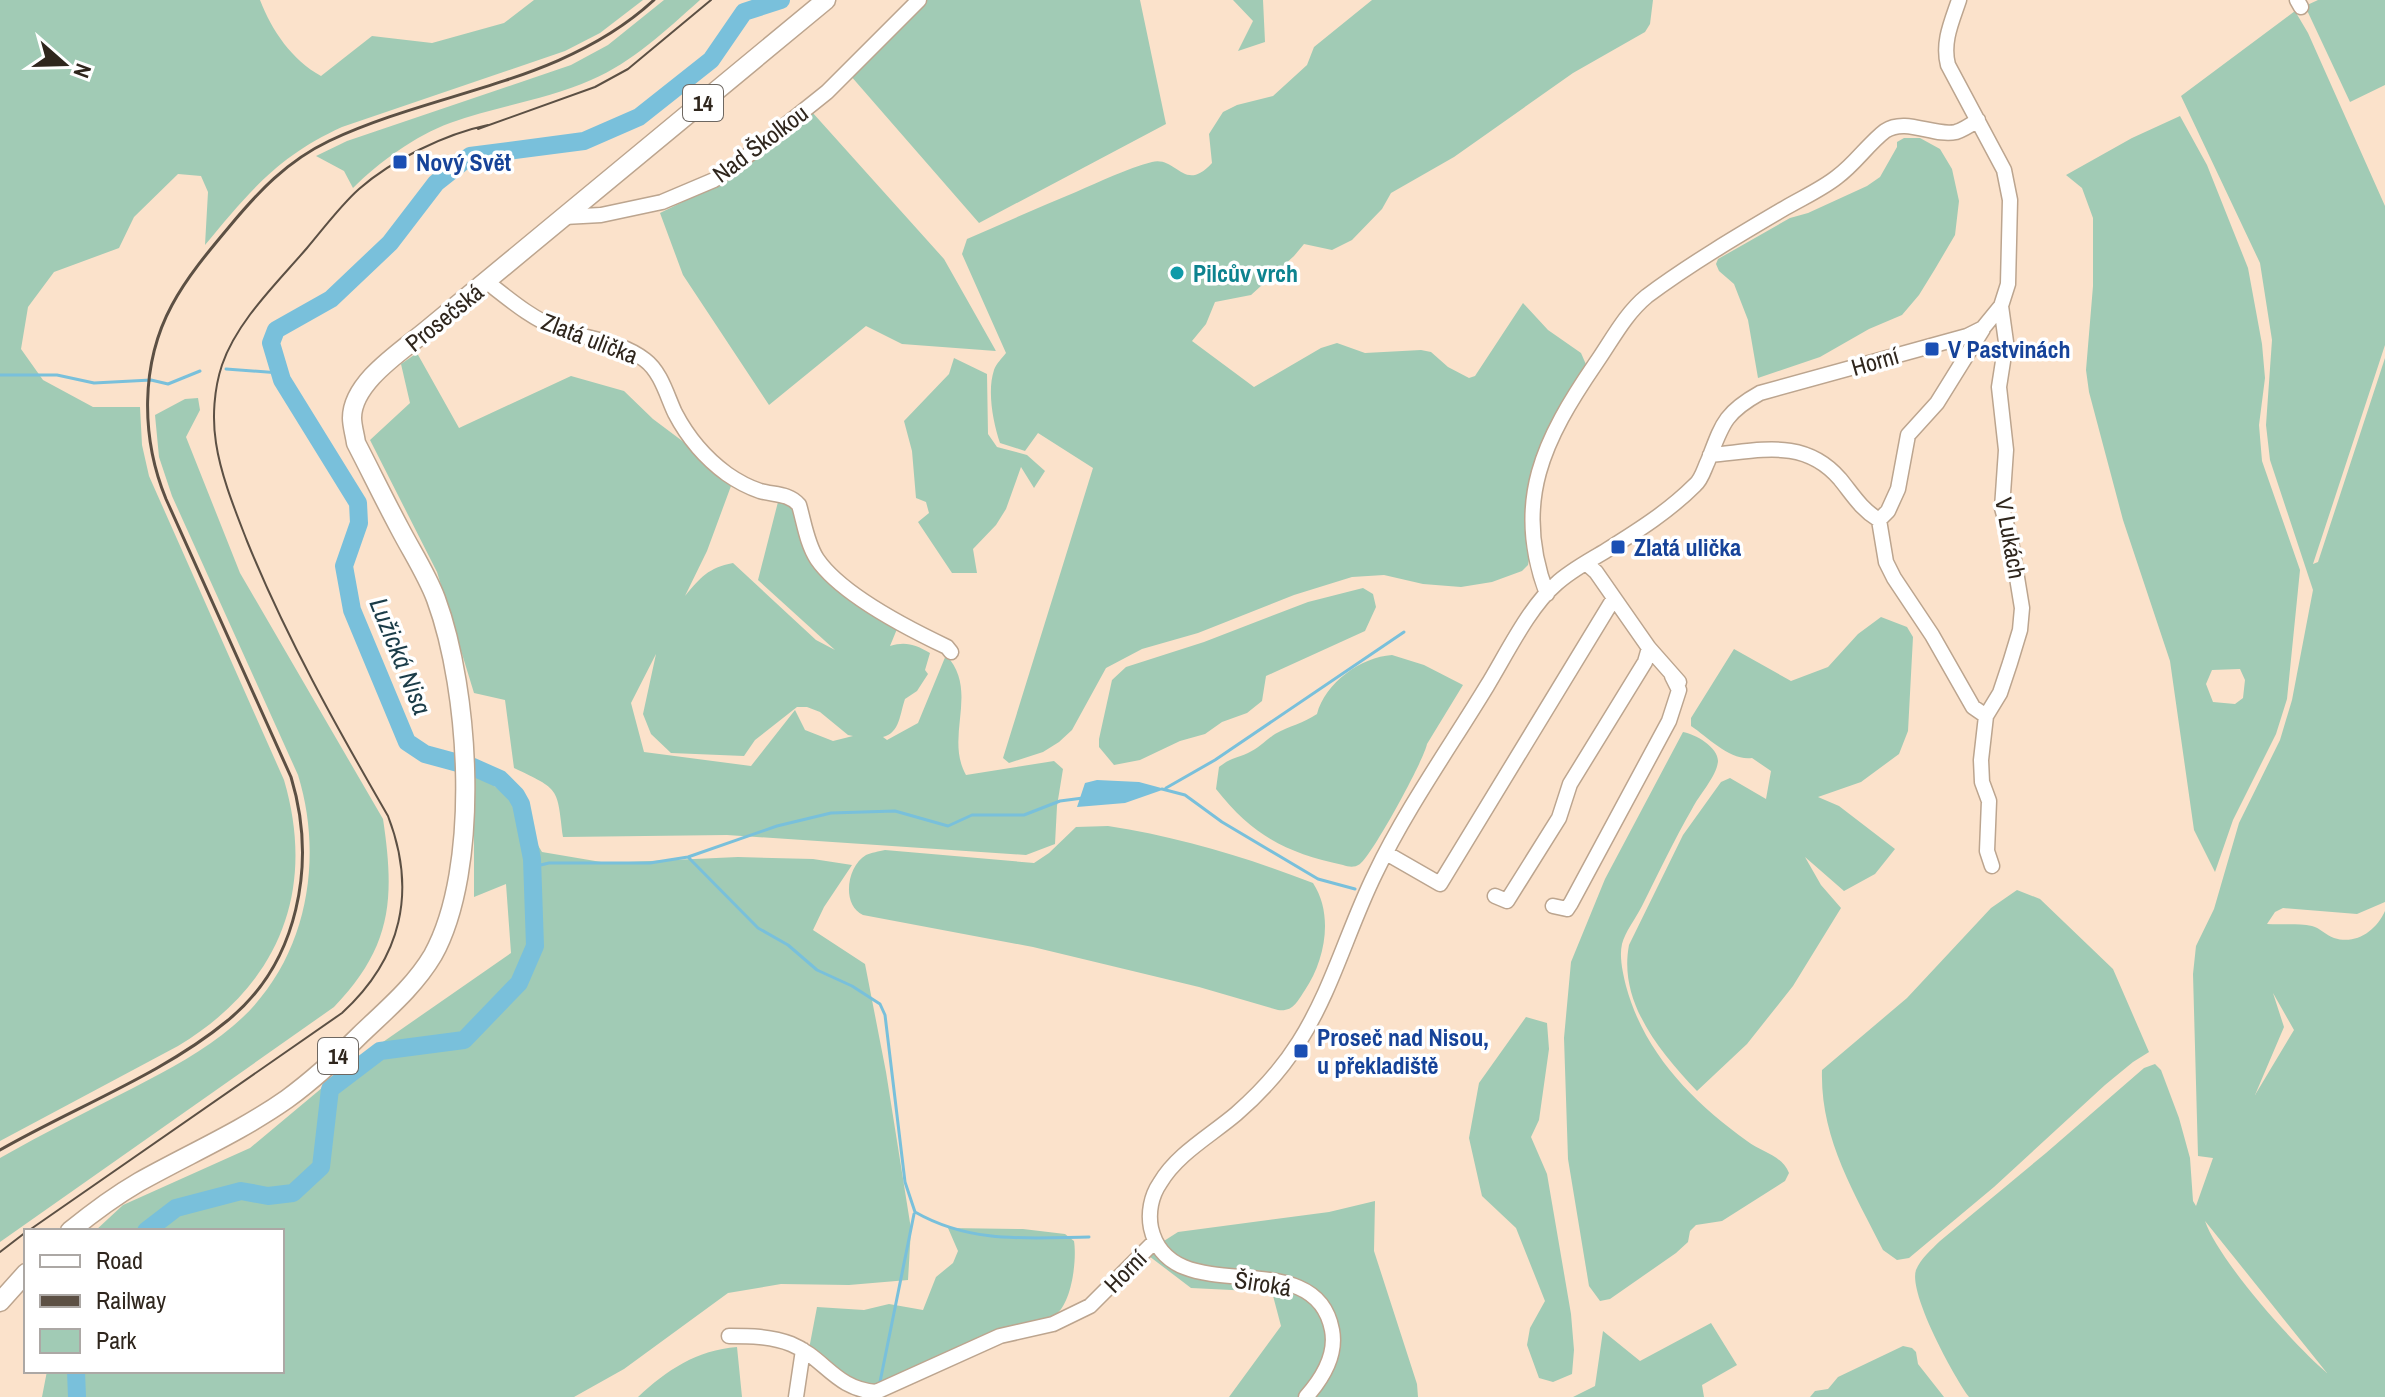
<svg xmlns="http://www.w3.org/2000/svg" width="2385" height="1397" font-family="'Archivo Narrow',sans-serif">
  <rect width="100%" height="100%" fill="#fbe2cb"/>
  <path fill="#a1cbb5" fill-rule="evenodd" d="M0,0H260C272,31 292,60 321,76L372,36L432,43L504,23L534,0H643L600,33L565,51L342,127C278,156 249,192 205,245L208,192L201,176L178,174L134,217L119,248L54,272L28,307L21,349L43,380L93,407H140L142,445L149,476L284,780C317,892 278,986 178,1046L0,1141Z
    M664,0H700C666,30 633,62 591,80C546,100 496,106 450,123C415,136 379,162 353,188L344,171L316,156L347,141L571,65L608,45Z
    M926,0H1140L1166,124L979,223L850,75Z
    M1233,0H1263L1265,42L1238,51L1253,21Z
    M1372,0H1653L1650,24L1645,32L1573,73L1454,157L1391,193L1382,209L1352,240L1332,250L1304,244L1294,256L1251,295L1215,302L1206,324L1192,341L1254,387L1321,348L1337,343L1365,353L1421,350L1431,352L1448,367L1469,378L1475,376L1523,303L1548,330L1581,353L1588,369L1553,424L1528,565L1522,571L1492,582L1461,587L1423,584L1384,575L1352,577L1294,595L1198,633L1142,649L1106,668L1072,730L1059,742L1043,752L1009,763L1003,758L1093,468L1038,433L1025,451L1000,443C993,422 987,391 994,370C996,364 1002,358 1006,353L962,254L967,239C1003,223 1040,207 1076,192C1101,181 1126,169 1152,162C1177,156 1184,194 1212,163L1209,134L1223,112L1237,105L1273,96L1307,65L1314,47Z
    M2318,0H2385V85L2350,102L2305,6Z
    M2295,11L2308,33L2385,206V345L2313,564L2318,562L2385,358V902L2357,914L2283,908L2275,912L2267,924C2281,925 2297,923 2312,926C2320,928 2326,935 2334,938C2356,945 2376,931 2385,911V1397H1969C1954,1377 1908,1293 1916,1270C1921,1258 1931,1250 1940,1241L2046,1153L2144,1068L2155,1064L2161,1070L2179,1118L2190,1158L2193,1201L2196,1206L2213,1158L2198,1156L2193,974L2196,946L2214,909L2239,823L2280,740L2292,700L2313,590L2270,460L2266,425L2272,340L2260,263L2181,96ZM2273,993L2294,1030L2255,1095L2284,1027ZM2205,1221L2327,1373C2293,1344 2219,1261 2205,1221Z
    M812,112L944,259L996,351L902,344L866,326L769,405L683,275L660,213L707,190L751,162Z
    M2180,116L2207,165L2248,268L2262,344L2265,378L2259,425L2262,461L2300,570L2287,699L2276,734L2233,820L2215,872L2194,830L2170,661L2123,520L2089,392L2086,370L2093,286V218L2082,188L2066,175L2132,138ZM2240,669L2245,680L2243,698L2235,704L2213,702L2206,684L2212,670Z
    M1904,138H1920L1940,149L1952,169L1959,201L1955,235L1935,269L1919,295L1902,315L1869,329L1820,357L1758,378L1748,320L1734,284L1719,271L1716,264L1718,259L1790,218L1808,213L1867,186L1880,177L1897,147V142Z
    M417,353L459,428L571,376L624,391L653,419L689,446L731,486L707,551L685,596C701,577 708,568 733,563L816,640L835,650L758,580L779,498L794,505L831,583L897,629L890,646C906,641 916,645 930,653L925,670L928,674L917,691L905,699C900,713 900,733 883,737L887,740L918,723L946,655C980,691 944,736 966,775L1054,761L1063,769L1057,806L1055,844L1026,855L727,835L563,837C557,787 560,790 514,768L505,700L474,693L437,572L370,440L410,403L401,364ZM656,654L643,714L651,734L671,753L744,756L755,740L797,707H807L820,712L848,735L853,736L833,741L805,730L795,710L751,766L644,752L631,703Z
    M954,358L987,374L988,434L997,447L1027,455L1045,471L1034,488L1021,467L1006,509L996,525L973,549L977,573H952L918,522L929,513L926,502L916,498L912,451L904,421L949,374Z
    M198,398L200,410L186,437L240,573L383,819C395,899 392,947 334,1007L0,1242V1158C44,1133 90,1110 135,1087C169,1069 204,1051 233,1026C306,965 325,862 298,775L172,496L159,457L155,415L185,399Z
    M1363,588L1373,594L1376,607L1365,631L1266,676L1262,701L1247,713L1222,722L1205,734L1180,741L1140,760L1114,765L1099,747V739L1112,680L1126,667L1204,642L1308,602Z
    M1881,617L1907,627L1913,637L1908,731L1899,754L1861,782L1818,797L1839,806L1895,849L1875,874L1844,891L1805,857L1821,885L1841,908L1793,986L1747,1044L1697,1091C1660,1052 1618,1002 1629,945L1683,835L1721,782L1730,778L1766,799L1771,771L1752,758C1730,761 1709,738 1691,726V718L1734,649L1791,681L1828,667L1858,634Z
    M1392,655L1424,665L1463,685L1427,744C1424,760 1373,854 1360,864C1354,868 1349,867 1343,865C1286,853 1252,835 1216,789L1219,767C1232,757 1235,759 1248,753C1258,749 1266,740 1275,734C1289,726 1304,723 1317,714C1325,683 1361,657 1392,655Z
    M1683,732C1695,734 1718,747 1718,761C1717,776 1699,795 1692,809C1674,840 1658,874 1642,906C1636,918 1625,932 1622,944C1619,957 1623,974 1626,986C1644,1053 1693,1102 1747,1141C1761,1152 1782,1155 1789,1173L1785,1181L1722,1221L1696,1225L1690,1231L1688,1242L1676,1253L1610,1299L1600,1301L1589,1286L1568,1159L1564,1038L1571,962L1605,879Z
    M474,771L509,797L542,852L607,863L738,857L813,859L852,865L824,907L813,930L865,964L886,1072L911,1229L908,1280L849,1285L781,1284L728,1293L624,1369L574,1397H42L47,1371H282V1231H95L123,1205L250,1148L347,1067L511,953L506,884L474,897Z
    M1108,826C1179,837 1246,857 1313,883C1334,915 1325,960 1305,990C1297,1002 1293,1012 1278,1010L1199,987L1033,947L863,915C841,905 847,866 866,855C871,853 879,851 885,850L1034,863L1049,853L1076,827Z
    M2017,890L2040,899L2113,969L2149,1052L2133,1062L2105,1085L1994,1187L1909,1258L1897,1260L1883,1250C1854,1192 1820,1138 1822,1070L1907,998L1991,908Z
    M1526,1017L1547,1023L1549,1049L1539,1120L1531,1137L1547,1174L1571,1314L1574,1350L1572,1374L1553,1382L1539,1378L1527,1345L1530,1328L1545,1301L1516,1228L1482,1196L1469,1138L1479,1083Z
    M1375,1201L1374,1251L1417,1384L1418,1397H1229L1281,1326L1272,1292L1191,1288L1145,1253L1178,1232L1329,1212Z
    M948,1228L1023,1229L1065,1234L1074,1241C1077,1259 1072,1304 1055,1315C1049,1319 1016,1324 1005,1328L877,1385C848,1382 831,1368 809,1349L817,1307L864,1310L889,1304L923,1310L936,1277L953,1263L958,1251Z
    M1711,1323L1737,1365L1702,1385L1704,1397H1573L1595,1386L1603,1331L1640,1361Z
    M1903,1346L1912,1348L1916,1352L1918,1364L1944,1397H1810L1815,1391L1828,1389L1838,1377Z
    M737,1347L742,1397H638C667,1370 697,1350 737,1347Z"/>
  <path fill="#79c0db" d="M1097,780L1139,782L1165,789L1125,803L1077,807L1085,783Z"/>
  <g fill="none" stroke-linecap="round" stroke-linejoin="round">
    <path stroke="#79c0db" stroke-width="3" d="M226,369L280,373
      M0,375H57L94,383L151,380L168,384L200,371
      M1166,788L1215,760L1404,632
      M1162,789L1185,795L1222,822L1318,879L1355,889
      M688,857L758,928L788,945L817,970L852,986L880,1004L885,1015L905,1182L915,1212C971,1244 1027,1238 1089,1237
      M532,867L549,863H650L688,857L777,826L831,813L895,811L948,826L972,815H1024L1060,801L1083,798
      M880,1382L914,1214"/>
    <path stroke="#79c0db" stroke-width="18" d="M146,1231L176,1208L241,1191L268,1196L293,1193L321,1167L330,1089L380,1051L464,1040L519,983L535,946L532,859L521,804L516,795L500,779L473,767L425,754L407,742L352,610L344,566L359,523L358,503L282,380L271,343L276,330L331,299L390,243L436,183L470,156L584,141L639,117L711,60L744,12L781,0
      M76,1371L77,1397"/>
    <g stroke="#bca58f" stroke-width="17">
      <path id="minor" d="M2297,0L2301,7
        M564,217L601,215L662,202L714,180L732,168L827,92L919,0
        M487,282C509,299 532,319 559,329C588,340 619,340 645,360C661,372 667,396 675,413C687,436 705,458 727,474C737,481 748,487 760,491C774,495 789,493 799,505C804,522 807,544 817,559C841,594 909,629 947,647L951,652
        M1710,455C1759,451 1804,437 1840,479C1853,495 1861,509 1879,520L1886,562L1894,578L1932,635L1973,707L1986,716
        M1879,520L1888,511L1898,489L1908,435L1937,403L1983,329
        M1586,563L1596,572L1649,648L1679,682
        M1547,594C1512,502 1544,439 1596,363C1612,340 1625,314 1647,296C1690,264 1739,235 1785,208C1802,198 1822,189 1837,177C1855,164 1868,144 1885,131C1906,117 1934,137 1956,132C1963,130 1972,124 1978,120
        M1386,853L1440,884L1614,598
        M1992,866L1987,851L1989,801L1982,782L1981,760L1986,716L2000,693L2010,663L2020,630L2022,608L2011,541L2002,508L2006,450L1999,387L2006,342L2001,306
        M1495,896L1507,901L1559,818L1570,784L1645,662L1649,648
        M1553,906L1567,909L1571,903L1669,721L1679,690L1672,676
        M729,1336C749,1336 771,1336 791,1344C825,1358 835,1389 876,1392L1000,1336L1053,1324L1090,1306L1155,1241
        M796,1397L803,1350
        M1306,1397C1322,1379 1337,1356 1332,1330C1315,1239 1170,1314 1151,1228C1148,1213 1151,1196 1160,1183C1177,1154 1210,1136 1236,1114C1259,1094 1282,1069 1299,1042C1332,990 1348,929 1375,874C1406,809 1450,747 1487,686C1506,655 1529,607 1556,584C1571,570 1591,560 1607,550C1639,530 1669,511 1695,485C1702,479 1704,469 1708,461C1722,425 1724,413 1760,393L1967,336L1983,328L2001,306L2008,284L2010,200L2004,170L1948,65C1942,42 1952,21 1959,0"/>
    </g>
    <g stroke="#bca58f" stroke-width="21">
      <path id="major" d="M70,1231C92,1213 115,1196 139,1182C189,1154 240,1132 287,1099C313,1080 337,1058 360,1035C386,1010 414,987 433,955C481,868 470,691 436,599C427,575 412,552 400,529C385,501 371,472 356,443C355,435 352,426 352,418C352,382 402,351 427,330L826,0
        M0,1302L26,1273"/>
    </g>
    <use href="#minor" stroke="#fff" stroke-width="14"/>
    <use href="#major" stroke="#fff" stroke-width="18"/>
    <path stroke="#5c5044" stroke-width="2" d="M478,129L595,87L628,69L711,0
      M28,1231L342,1013C402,958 417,891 388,816C336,726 286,637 247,541C235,510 221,476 216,443C212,418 214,389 222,365C237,321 277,283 307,248C324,228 340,206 359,189C392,160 445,134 488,125
      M0,1252L26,1232"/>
    <path stroke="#5c5044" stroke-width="3" d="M0,1150C73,1108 163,1074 227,1021C299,963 317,863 291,777L166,499C141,438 140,364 172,305C187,277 208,252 229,227C258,192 287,161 329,141C437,90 563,84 654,0"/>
  </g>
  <g fill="#1a4fb4" stroke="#fff" stroke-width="3">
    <rect x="392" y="154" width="16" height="16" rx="4"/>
    <rect x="1924" y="341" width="16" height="16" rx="4"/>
    <rect x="1610" y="539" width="16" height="16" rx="4"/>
    <rect x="1293" y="1043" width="16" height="16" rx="4"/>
  </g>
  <circle fill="#0f9aa8" stroke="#fff" stroke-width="3" cx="1177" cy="273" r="8"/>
  <g text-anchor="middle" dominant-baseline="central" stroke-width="7" stroke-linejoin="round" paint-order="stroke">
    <g fill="#fff" stroke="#6d6761" stroke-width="2">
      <rect x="683" y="85" width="40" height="36" rx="6"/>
      <rect x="318" y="1038" width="40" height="36" rx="6"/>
    </g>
    <g font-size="22" font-weight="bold" fill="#2f261d">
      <text x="703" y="103">14</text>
      <text x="338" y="1056">14</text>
    </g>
    <g font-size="24" fill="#2f261d" stroke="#fff">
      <text transform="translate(760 143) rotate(-37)">Nad Školkou</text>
      <text transform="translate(444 317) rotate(-39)">Prosečská</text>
      <text transform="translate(590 338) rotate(21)">Zlatá ulička</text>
      <text transform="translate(1875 361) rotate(-16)">Horní</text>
      <text transform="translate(2011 538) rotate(80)">V Lukách</text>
      <text transform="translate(1125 1271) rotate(-45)">Horní</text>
      <text transform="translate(1263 1283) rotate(9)">Široká</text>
    </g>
    <g font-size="24" font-weight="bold" fill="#164399" stroke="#fff" text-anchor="start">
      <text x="416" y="162">Nový Svět</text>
      <text x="1948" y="349">V Pastvinách</text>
      <text x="1634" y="547">Zlatá ulička</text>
      <text x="1317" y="1037">Proseč nad Nisou,<tspan x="1317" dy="28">u překladiště</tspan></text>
    </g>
    <g font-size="24" font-weight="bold" fill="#0d838f" stroke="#fff" text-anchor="start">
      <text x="1193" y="273">Pilcův vrch</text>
    </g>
    <g font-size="26" font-style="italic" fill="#1b3c48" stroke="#fff">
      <text transform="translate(401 656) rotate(68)">Lužická Nisa</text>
    </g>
  </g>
  <rect x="24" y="1229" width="260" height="144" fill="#ffffff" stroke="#aca8a5" stroke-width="2"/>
  <rect x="40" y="1255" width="40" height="12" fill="#ffffff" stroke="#aca8a5" stroke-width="2"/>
  <text x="96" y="1269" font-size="24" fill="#2f261d">Road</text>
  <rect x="40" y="1295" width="40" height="12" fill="#5c5044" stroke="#aca8a5" stroke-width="2"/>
  <text x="96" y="1309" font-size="24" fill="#2f261d">Railway</text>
  <rect x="40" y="1329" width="40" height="24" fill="#a1cbb5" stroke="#aca8a5" stroke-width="2"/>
  <text x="96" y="1349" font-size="24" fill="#2f261d">Park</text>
  <g transform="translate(64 64) rotate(110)" stroke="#ffffff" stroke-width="6" paint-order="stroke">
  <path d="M0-6L14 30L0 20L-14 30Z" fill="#2f261d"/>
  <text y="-12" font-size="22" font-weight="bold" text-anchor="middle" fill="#2f261d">N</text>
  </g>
</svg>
